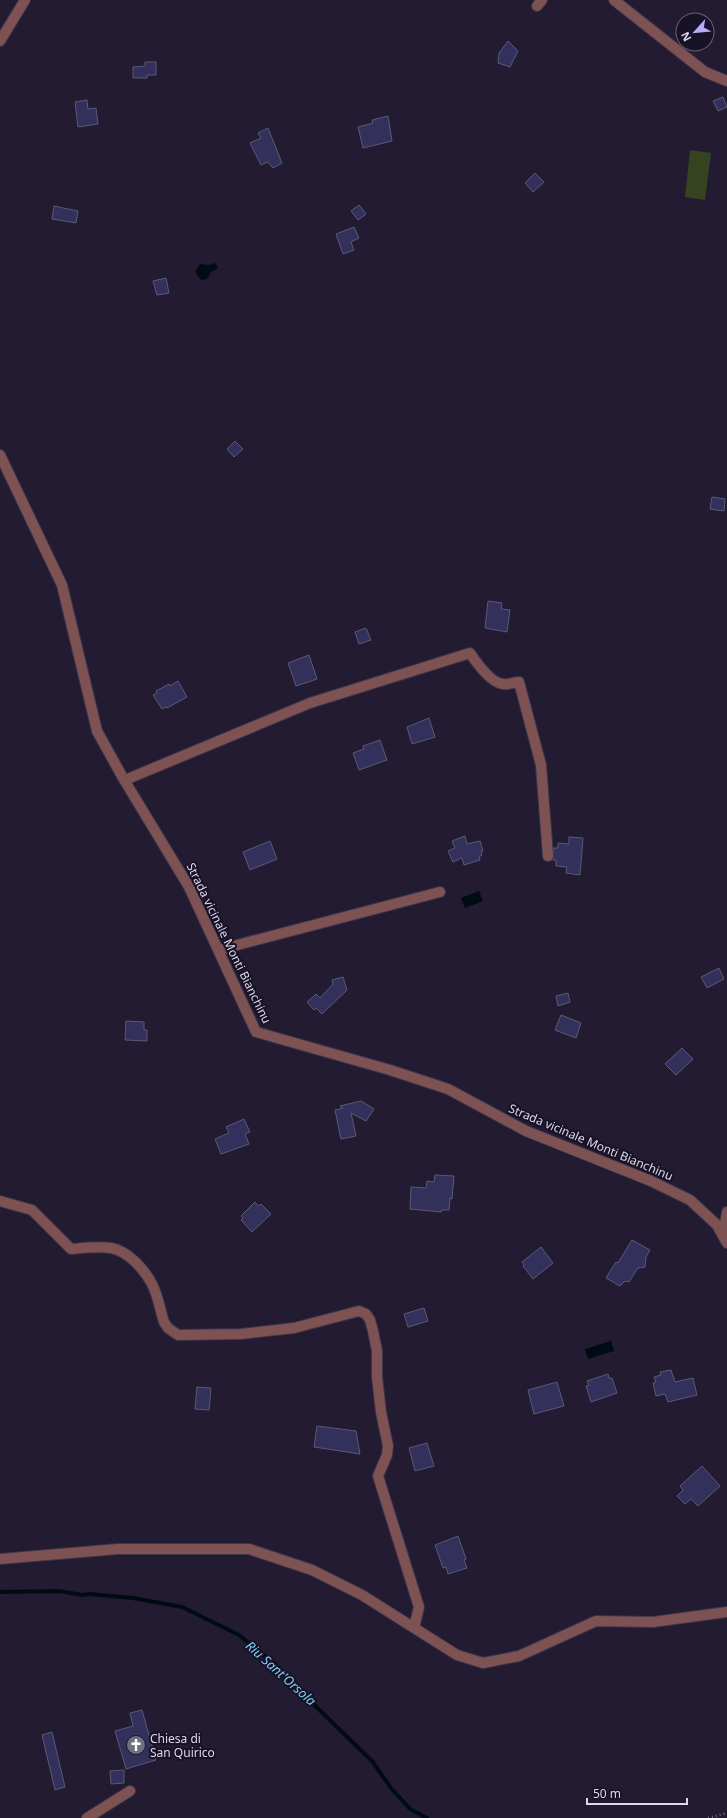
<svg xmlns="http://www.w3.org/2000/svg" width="727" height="1818" font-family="'Noto Sans',sans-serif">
  <rect width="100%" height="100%" fill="#221b31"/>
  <path fill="#364320" d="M690,150L711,153L705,200L685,197Z"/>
  <path fill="#000c14" d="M215,263L218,268L211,272L207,279L201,280L197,275L196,270L200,264L209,265Z
    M479,891L483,901L465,908L461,898Z
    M611,1341L614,1351L588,1359L585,1349Z"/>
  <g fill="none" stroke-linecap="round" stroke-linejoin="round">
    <path stroke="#000c14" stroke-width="4" d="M0,1592L59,1591L82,1595L90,1594L133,1598L182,1607L239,1635L276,1665L305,1696L372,1761L391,1788L410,1809L427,1818"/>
  </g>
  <path fill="#33315b" stroke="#5a5a74" d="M508,41L518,51L510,67L498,63L499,53Z
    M145,62H156V75H147V78H133V67L145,66Z
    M723,97L727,107L718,111L713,101Z
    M87,100L88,109L96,108L98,124L78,127L75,102Z
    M388,116L392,141L363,148L358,127L373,123L372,120Z
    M268,128L282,163L273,168L268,162L261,165L250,143L261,138L258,133Z
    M535,173L544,182L533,192L525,183Z
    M359,205L366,214L358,220L351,211Z
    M54,206L78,211L76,223L52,219Z
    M354,227L359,238L351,242L354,250L343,254L336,234Z
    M166,278L169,293L157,295L153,281Z
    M235,441L243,449L234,457L227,449Z
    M712,497L725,499L724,511L710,509Z
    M488,601L502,603L501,609L510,610L507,632L485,628Z
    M366,628L371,640L359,644L355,632Z
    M309,655L317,679L296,686L288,663Z
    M178,681L187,697L167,708L166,707L162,709L153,695L157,693L156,691L169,684L170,686Z
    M429,718L435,737L412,744L407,727Z
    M380,740L387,760L359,770L353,753L364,749L363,746Z
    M465,836L467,844L480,841L483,851H481L482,855L479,857L480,860L464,865L462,858L453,862L448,851L455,848L452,841Z
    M569,837L583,838L580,875L566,873L567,867L556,866V860H553L554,848H558V843L569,844Z
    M270,841L277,859L250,870L243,852Z
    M719,968L724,979L707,988L701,977Z
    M343,977L347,990L322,1014L316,1008L314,1010L307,1002L316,994L320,998L333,984L332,980Z
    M568,993L570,1002L558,1006L556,996Z
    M561,1015L581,1023L576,1038L555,1030Z
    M126,1021L144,1022V1030H147V1041L125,1040Z
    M682,1048L693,1059L676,1075L665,1064Z
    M361,1101L374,1109L366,1121L351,1113L356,1136L341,1139L335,1110L343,1108L340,1106Z
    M244,1119L250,1132L245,1134L249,1144L221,1154L215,1139L229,1133L226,1127Z
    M435,1175L454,1176L452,1199L450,1198L449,1210H442L441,1212L410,1209L411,1187L426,1188L427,1181L434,1182Z
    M255,1202L258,1206L261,1204L271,1214L252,1232L241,1220L243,1218L241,1216Z
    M632,1240L650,1250L646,1257L645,1267L638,1268L629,1282L625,1281L620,1286L606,1278L616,1262L618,1263Z
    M541,1247L553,1263L533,1279L523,1266L524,1265L522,1262Z
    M424,1308L428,1321L408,1327L404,1314Z
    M671,1370L675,1382L693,1378L697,1395L668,1402L665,1394L656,1396L653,1383L656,1382L654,1377L661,1375L660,1372Z
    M608,1374L609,1378H612L617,1393L591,1402L586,1386L589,1385L587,1381Z
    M557,1382L564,1406L534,1414L528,1390Z
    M197,1387L211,1388L209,1410L195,1409Z
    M317,1426L356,1431L360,1454L314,1447Z
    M427,1443L434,1466L415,1471L409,1448Z
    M702,1466L720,1486L698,1506L691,1499L685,1504L677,1496L683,1490L680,1486Z
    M458,1536L466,1559L464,1560L467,1568L448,1574L446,1567L443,1568L435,1545Z
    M142,1710L156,1760L126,1769L115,1731L133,1726L130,1713Z
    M52,1732L65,1787L55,1790L42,1735Z
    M124,1770V1783L111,1784L110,1771Z"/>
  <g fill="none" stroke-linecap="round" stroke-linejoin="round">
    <g stroke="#3c364b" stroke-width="12">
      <path id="minor" d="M614,0L705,72L727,81
        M537,6L542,0
        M0,41L25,0
        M0,455L62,585L97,731L123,778L189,887L256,1032L390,1070L448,1089L526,1131L651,1181L690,1200L717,1225L727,1243
        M125,780L310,703L470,653C476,662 491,683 503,684C508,685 514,682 519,682L541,765L548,856
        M218,950L440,892
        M0,1201L32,1210L71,1249C84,1248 98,1246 111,1248C128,1251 144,1269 152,1284C158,1295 160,1310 164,1322L168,1328L178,1335L241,1334L294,1328L359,1311L366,1314L370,1320L373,1331L377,1351V1377L381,1412L388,1446L387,1455L378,1476L419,1607L414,1628
        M723,1236L727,1212
        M0,1559L118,1549H249L312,1570L362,1595L457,1655L483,1663L519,1656L596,1621L653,1622L727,1612
        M87,1818L130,1791"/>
    </g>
    <path stroke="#7c778a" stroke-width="2.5" stroke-dasharray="1 3" stroke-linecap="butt" d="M708,1818L727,1813"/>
    <use href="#minor" stroke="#7e5252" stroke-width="10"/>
  </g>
  <defs>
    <g id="church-disc" transform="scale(1)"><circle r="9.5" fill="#6b7280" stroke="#181227"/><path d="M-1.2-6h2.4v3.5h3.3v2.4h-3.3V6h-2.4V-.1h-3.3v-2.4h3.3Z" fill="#fff"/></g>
  </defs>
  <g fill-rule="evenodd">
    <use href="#church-disc" x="136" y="1745"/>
  </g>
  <g text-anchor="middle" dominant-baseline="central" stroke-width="4" stroke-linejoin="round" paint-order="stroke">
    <g font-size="12" fill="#dedae9" stroke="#181227">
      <text transform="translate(229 943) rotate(64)">Strada vicinale Monti Bianchinu</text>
      <text transform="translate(591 1142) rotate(23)">Strada vicinale Monti Bianchinu</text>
    </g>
    <g font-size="12" fill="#dedae9" stroke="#181227" text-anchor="start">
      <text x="150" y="1738">Chiesa di<tspan x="150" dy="14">San Quirico</tspan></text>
    </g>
    <g font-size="13" font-style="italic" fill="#7ad0fa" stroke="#181227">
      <text transform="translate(281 1673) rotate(42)">Riu Sant'Orsola</text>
    </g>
  </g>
  <g transform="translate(695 32) rotate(243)"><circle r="19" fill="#181227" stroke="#676275"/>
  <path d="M0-3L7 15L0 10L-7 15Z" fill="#b4acf9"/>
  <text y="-6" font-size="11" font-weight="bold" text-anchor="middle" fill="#dedae9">N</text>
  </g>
  <path d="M587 1798v6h100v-6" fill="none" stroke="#dedae9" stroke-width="2"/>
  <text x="593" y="1798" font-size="12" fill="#dedae9" stroke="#181227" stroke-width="3" paint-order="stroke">50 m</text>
</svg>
